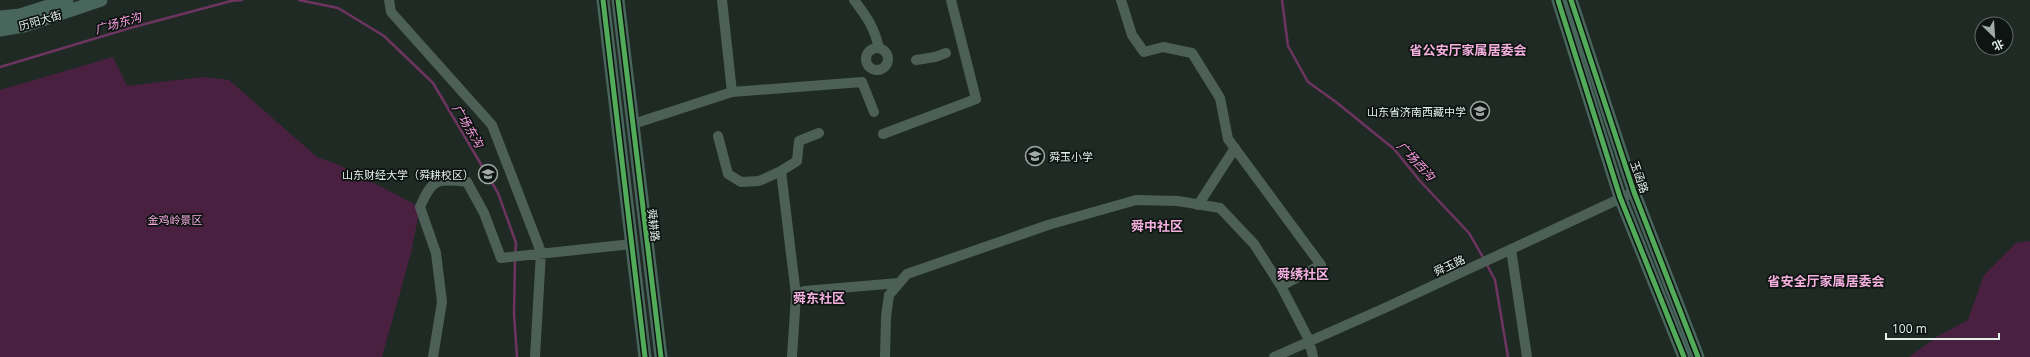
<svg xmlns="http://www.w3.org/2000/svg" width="2030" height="357" font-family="'Open Sans','Noto Sans SC',sans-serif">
  <rect width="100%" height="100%" fill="#202a25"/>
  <path fill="#4a2041" d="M113,57L127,86L203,77L229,80L317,157L339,165L420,207L411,253L382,357H0V90Z
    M2030,241V357H1909L1938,336L1968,320L1984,275L2016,243Z"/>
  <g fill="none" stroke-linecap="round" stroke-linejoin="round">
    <path stroke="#6e3460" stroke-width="2.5" d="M299,0L338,8L384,36L433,83L498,193L516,243L515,255
      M1282,0L1288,46L1308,82L1336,102L1394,149L1420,181L1469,233L1484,259
      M0,67L130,28L231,1L242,0
      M515,260L514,314L517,357
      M1486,263L1495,280L1508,357"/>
    <path stroke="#4d6058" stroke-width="10" d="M389,0L391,12L492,125L541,252L535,357
      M722,0L732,92
      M854,0C867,17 874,27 879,48
      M1121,0L1132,35L1144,52L1163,47L1192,53L1220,98L1228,139L1321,265L1281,286L1309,340L1313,357
      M866 59a11 11 0 1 1 22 0a11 11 0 1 1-22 0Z
      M916,60L935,57L946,53
      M633,124L732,92L862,82L874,112
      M883,134L976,99L951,0
      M718,136L728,174L741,182L759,181L781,171L796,295
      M781,171L797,161L799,141L819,133
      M1198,205L1235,148
      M1511,249L1527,357
      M433,357L442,302L436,253L420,207C432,179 437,178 467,182L484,213L501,258L632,244
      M792,357L796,295L804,291L899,283
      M885,357L886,317L889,295L907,274L1048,225L1136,200L1178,201L1220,208L1254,244L1281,286
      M1274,357L1387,307L1634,192"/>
    <path stroke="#48665b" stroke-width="13" d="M603,0L645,357
      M618,0L661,357
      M1558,0L1620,197L1684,357
      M1571,0L1634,192L1698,357
      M0,17L20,15L67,0
      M0,30L24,26L101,0"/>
    <g stroke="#0d1411" stroke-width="8">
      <path id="cycleway" d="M603,0L645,357
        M618,0L661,357
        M1558,0L1620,197L1684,357
        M1571,0L1634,192L1698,357"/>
    </g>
    <use href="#cycleway" stroke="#51ab58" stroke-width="5"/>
  </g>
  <defs>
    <g id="school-ring" transform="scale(1)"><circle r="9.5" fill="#0d1411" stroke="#a0aba6" stroke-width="1.5"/><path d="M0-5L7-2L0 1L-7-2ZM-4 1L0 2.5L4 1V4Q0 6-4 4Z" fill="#a0aba6"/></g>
    <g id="university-ring" transform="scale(1)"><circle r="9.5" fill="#0d1411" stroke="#a0aba6" stroke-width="1.5"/><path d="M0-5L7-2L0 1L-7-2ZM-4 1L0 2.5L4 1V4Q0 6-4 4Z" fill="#a0aba6"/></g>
  </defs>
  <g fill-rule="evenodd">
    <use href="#school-ring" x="1480" y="111"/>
    <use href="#school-ring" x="1035" y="156"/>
    <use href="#university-ring" x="488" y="174"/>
  </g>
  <g text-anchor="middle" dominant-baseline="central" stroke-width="3.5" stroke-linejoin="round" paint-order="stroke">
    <g font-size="11" fill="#e5f1eb" stroke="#0d1411">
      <text transform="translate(40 20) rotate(-16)">历阳大街</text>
      <text transform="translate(1640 177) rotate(71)">玉函路</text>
      <text transform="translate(654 225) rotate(83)">舜耕路</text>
      <text transform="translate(1449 265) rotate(-25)">舜玉路</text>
    </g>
    <g font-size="11" fill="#e5f1eb" stroke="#0d1411" text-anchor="end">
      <text x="1466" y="111">山东省济南西藏中学</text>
      <text x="1049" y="156" text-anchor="start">舜玉小学</text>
      <text x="474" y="174">山东财经大学（舜耕校区）</text>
    </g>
    <g font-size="11" fill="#f5a8de" stroke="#0d1411">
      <text x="175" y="219">金鸡岭景区</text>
    </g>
    <g font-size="12" font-style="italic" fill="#ff9fe3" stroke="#0d1411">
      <text transform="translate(118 23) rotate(-16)">广场东沟</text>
      <text transform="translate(468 126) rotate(59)">广场东沟</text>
      <text transform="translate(1416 161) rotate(47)">广场西沟</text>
    </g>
    <g font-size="13" font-weight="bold" fill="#f5b0e0" stroke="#0d1411">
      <text x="1468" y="50">省公安厅家属居委会</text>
      <text x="1157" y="226">舜中社区</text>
      <text x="1303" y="274">舜绣社区</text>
      <text x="1826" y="281">省安全厅家属居委会</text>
      <text x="819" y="298">舜东社区</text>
    </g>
  </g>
  <g transform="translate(1994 36) rotate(155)"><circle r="19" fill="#0d1411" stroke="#636c68"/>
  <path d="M0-3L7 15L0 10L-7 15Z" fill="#a0aba6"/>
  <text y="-6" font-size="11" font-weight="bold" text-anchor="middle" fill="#e5f1eb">北</text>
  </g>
  <path d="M1886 333v6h113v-6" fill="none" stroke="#e5f1eb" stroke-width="2"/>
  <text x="1892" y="333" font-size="12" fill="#e5f1eb" stroke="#0d1411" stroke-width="3" paint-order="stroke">100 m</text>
</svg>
